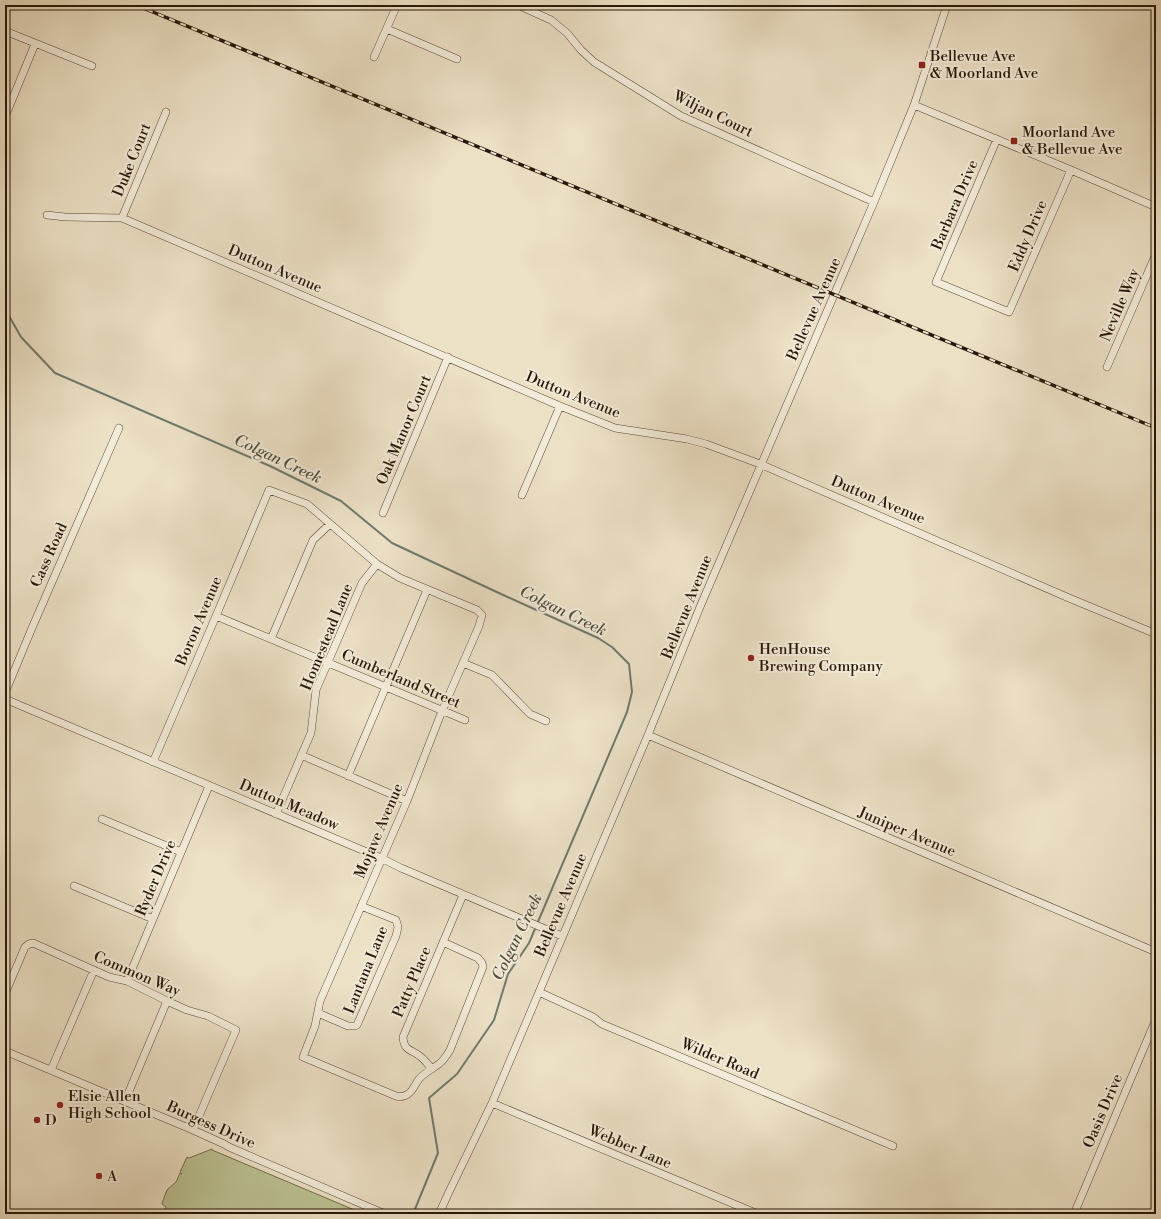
<svg xmlns="http://www.w3.org/2000/svg" width="1161" height="1219" font-family="'Libre Bodoni',serif">
  <rect width="100%" height="100%" fill="#ece0c5"/>
  <filter id="stains"><feTurbulence type="fractalNoise" baseFrequency=".005" numOctaves="4"/><feColorMatrix values="0 0 0 0 .2 0 0 0 0 .09 0 0 0 0 .02 0 0 0 .5 -.17"/></filter>
  <radialGradient id="worn" r=".72"><stop offset=".6" stop-color="#630" stop-opacity="0"/><stop offset="1" stop-color="#630" stop-opacity=".3"/></radialGradient>
  <path fill="#bbc192" stroke="#726c4c" d="M212,1149V1150L364,1214H163L166,1207L162,1204V1203L167,1190L176,1182L180,1173L182,1174L180,1172L187,1157L189,1158Z"/>
  <g fill="none" stroke-linecap="round" stroke-linejoin="round">
    <path stroke="#6c7b6f" stroke-width="2" d="M5,309L21,337L55,373L270,466L341,501L392,543L501,594L598,638L612,647L629,664L632,692L627,712L529,943L508,974L494,1020L457,1074L429,1098L438,1153L413,1214"/>
    <g stroke="#594936" stroke-width="8">
      <path id="minor" d="M518,5L551,20L567,33L581,50L594,62L681,116L874,202
        M387,29L457,59
        M5,31L92,66
        M374,57L397,5
        M914,105L1071,170L1156,207
        M5,117L35,44
        M997,139L936,282L1009,312L1071,170
        M47,215L65,217L122,218L560,406L615,428L687,439L706,444L760,464L1069,598L1156,634
        M122,218L166,112
        M1107,367L1156,254
        M522,495L560,406
        M383,513L448,357
        M216,616L465,720
        M271,639L313,540L330,524
        M463,663L492,675L530,714L546,721
        M5,693L32,628L119,428
        M5,699L381,858L401,868L562,936
        M648,735L1156,952
        M301,755L407,801
        M153,762L216,616L269,490L307,504L377,564L400,578L477,610L482,615L479,626L442,711L407,801L320,1001L315,1026L303,1057L396,1096C400,1097 404,1097 408,1094C413,1091 415,1084 419,1079C424,1073 432,1069 439,1064C444,1060 447,1055 450,1050L483,967L482,963L478,958L443,942
        M348,776L427,590
        M276,814L311,733L316,690L362,583L377,564
        M102,819L181,852
        M74,886L153,919
        M127,981L209,786
        M539,992L593,1017L602,1024L893,1146
        M5,994L25,947L29,944L33,943L109,977L127,981L167,1001L187,1010L208,1016L236,1030L193,1130
        M318,1013L348,1026H355L357,1025L396,936L398,927L396,920L361,906
        M5,1051L193,1130L224,1144L229,1147L385,1214
        M432,1069C428,1065 425,1060 421,1057C412,1049 404,1052 403,1037L463,895
        M51,1070L94,970
        M125,1101L167,1001
        M492,1103L758,1214
        M439,1214L448,1194L492,1103L648,735L700,607L874,202L914,105L947,5
        M1074,1214L1156,1019"/>
    </g>
    <use href="#minor" stroke="#f3ebd9" stroke-width="7"/>
    <g stroke="#281706" stroke-width="3.5">
      <path id="rail" d="M136,5L1156,428"/>
    </g>
    <use href="#rail" stroke="#f3ebd9" stroke-width="2" stroke-dasharray="6" stroke-linecap="butt"/>
  </g>
  <g fill="#8f2418" stroke="#f3ebd9" stroke-width="1.5">
    <rect x="918" y="61" width="8" height="8" rx="2"/>
    <rect x="1010" y="137" width="8" height="8" rx="2"/>
    <circle cx="751" cy="658" r="4"/>
    <circle cx="60" cy="1105" r="4"/>
    <circle cx="37" cy="1120" r="4"/>
    <circle cx="99" cy="1176" r="4"/>
  </g>
  <g text-anchor="middle" dominant-baseline="central" stroke-width="4" stroke-linejoin="round" paint-order="stroke">
    <g font-size="15" fill="#281706" stroke="#f3ebd9" text-anchor="start">
      <text x="930" y="56">Bellevue Ave<tspan x="930" dy="17">&amp; Moorland Ave</tspan></text>
      <text x="1022" y="132">Moorland Ave<tspan x="1022" dy="17">&amp; Bellevue Ave</tspan></text>
      <text x="759" y="649">HenHouse<tspan x="759" dy="17">Brewing Company</tspan></text>
      <text x="68" y="1096">Elsie Allen<tspan x="68" dy="17">High School</tspan></text>
      <text x="45" y="1120">D</text>
      <text x="107" y="1176">A</text>
    </g>
    <g font-size="15" fill="#281706" stroke="#f3ebd9">
      <text transform="translate(713 114) rotate(26)">Wiljan Court</text>
      <text transform="translate(132 160) rotate(-68)">Duke Court</text>
      <text transform="translate(955 205) rotate(-67)">Barbara Drive</text>
      <text transform="translate(1028 236) rotate(-67)">Eddy Drive</text>
      <text transform="translate(275 269) rotate(23)">Dutton Avenue</text>
      <text transform="translate(1120 305) rotate(-67)">Neville Way</text>
      <text transform="translate(814 309) rotate(-66)">Bellevue Avenue</text>
      <text transform="translate(573 395) rotate(22)">Dutton Avenue</text>
      <text transform="translate(404 430) rotate(-67)">Oak Manor Court</text>
      <text transform="translate(878 500) rotate(23)">Dutton Avenue</text>
      <text transform="translate(49 555) rotate(-66)">Cass Road</text>
      <text transform="translate(687 607) rotate(-68)">Bellevue Avenue</text>
      <text transform="translate(199 621) rotate(-67)">Boron Avenue</text>
      <text transform="translate(327 637) rotate(-68)">Homestead Lane</text>
      <text transform="translate(401 679) rotate(23)">Cumberland Street</text>
      <text transform="translate(289 805) rotate(23)">Dutton Meadow</text>
      <text transform="translate(379 831) rotate(-67)">Mojave Avenue</text>
      <text transform="translate(907 832) rotate(23)">Juniper Avenue</text>
      <text transform="translate(156 878) rotate(-67)">Ryder Drive</text>
      <text transform="translate(561 905) rotate(-67)">Bellevue Avenue</text>
      <text transform="translate(366 970) rotate(-68)">Lantana Lane</text>
      <text transform="translate(137 974) rotate(23)">Common Way</text>
      <text transform="translate(412 982) rotate(-67)">Patty Place</text>
      <text transform="translate(720 1059) rotate(23)">Wilder Road</text>
      <text transform="translate(1103 1111) rotate(-67)">Oasis Drive</text>
      <text transform="translate(211 1125) rotate(24)">Burgess Drive</text>
      <text transform="translate(630 1147) rotate(23)">Webber Lane</text>
    </g>
    <g font-size="16" font-style="italic" fill="#505143" stroke="#f3ebd9">
      <text transform="translate(278 459) rotate(25)">Colgan Creek</text>
      <text transform="translate(563 611) rotate(26)">Colgan Creek</text>
      <text transform="translate(517 937) rotate(-64)">Colgan Creek</text>
    </g>
  </g>
  <rect width="1161" height="1219" fill="none" stroke="#ece0c5" stroke-width="20"/>
  <rect x="6" y="6" width="1149" height="1207" fill="none" stroke="#281706" stroke-width="2"/>
  <rect x="10" y="10" width="1141" height="1199" fill="none" stroke="#281706"/>
  <rect width="100%" height="100%" filter="url(#stains)"/>
  <rect width="100%" height="100%" fill="url(#worn)"/>
</svg>
